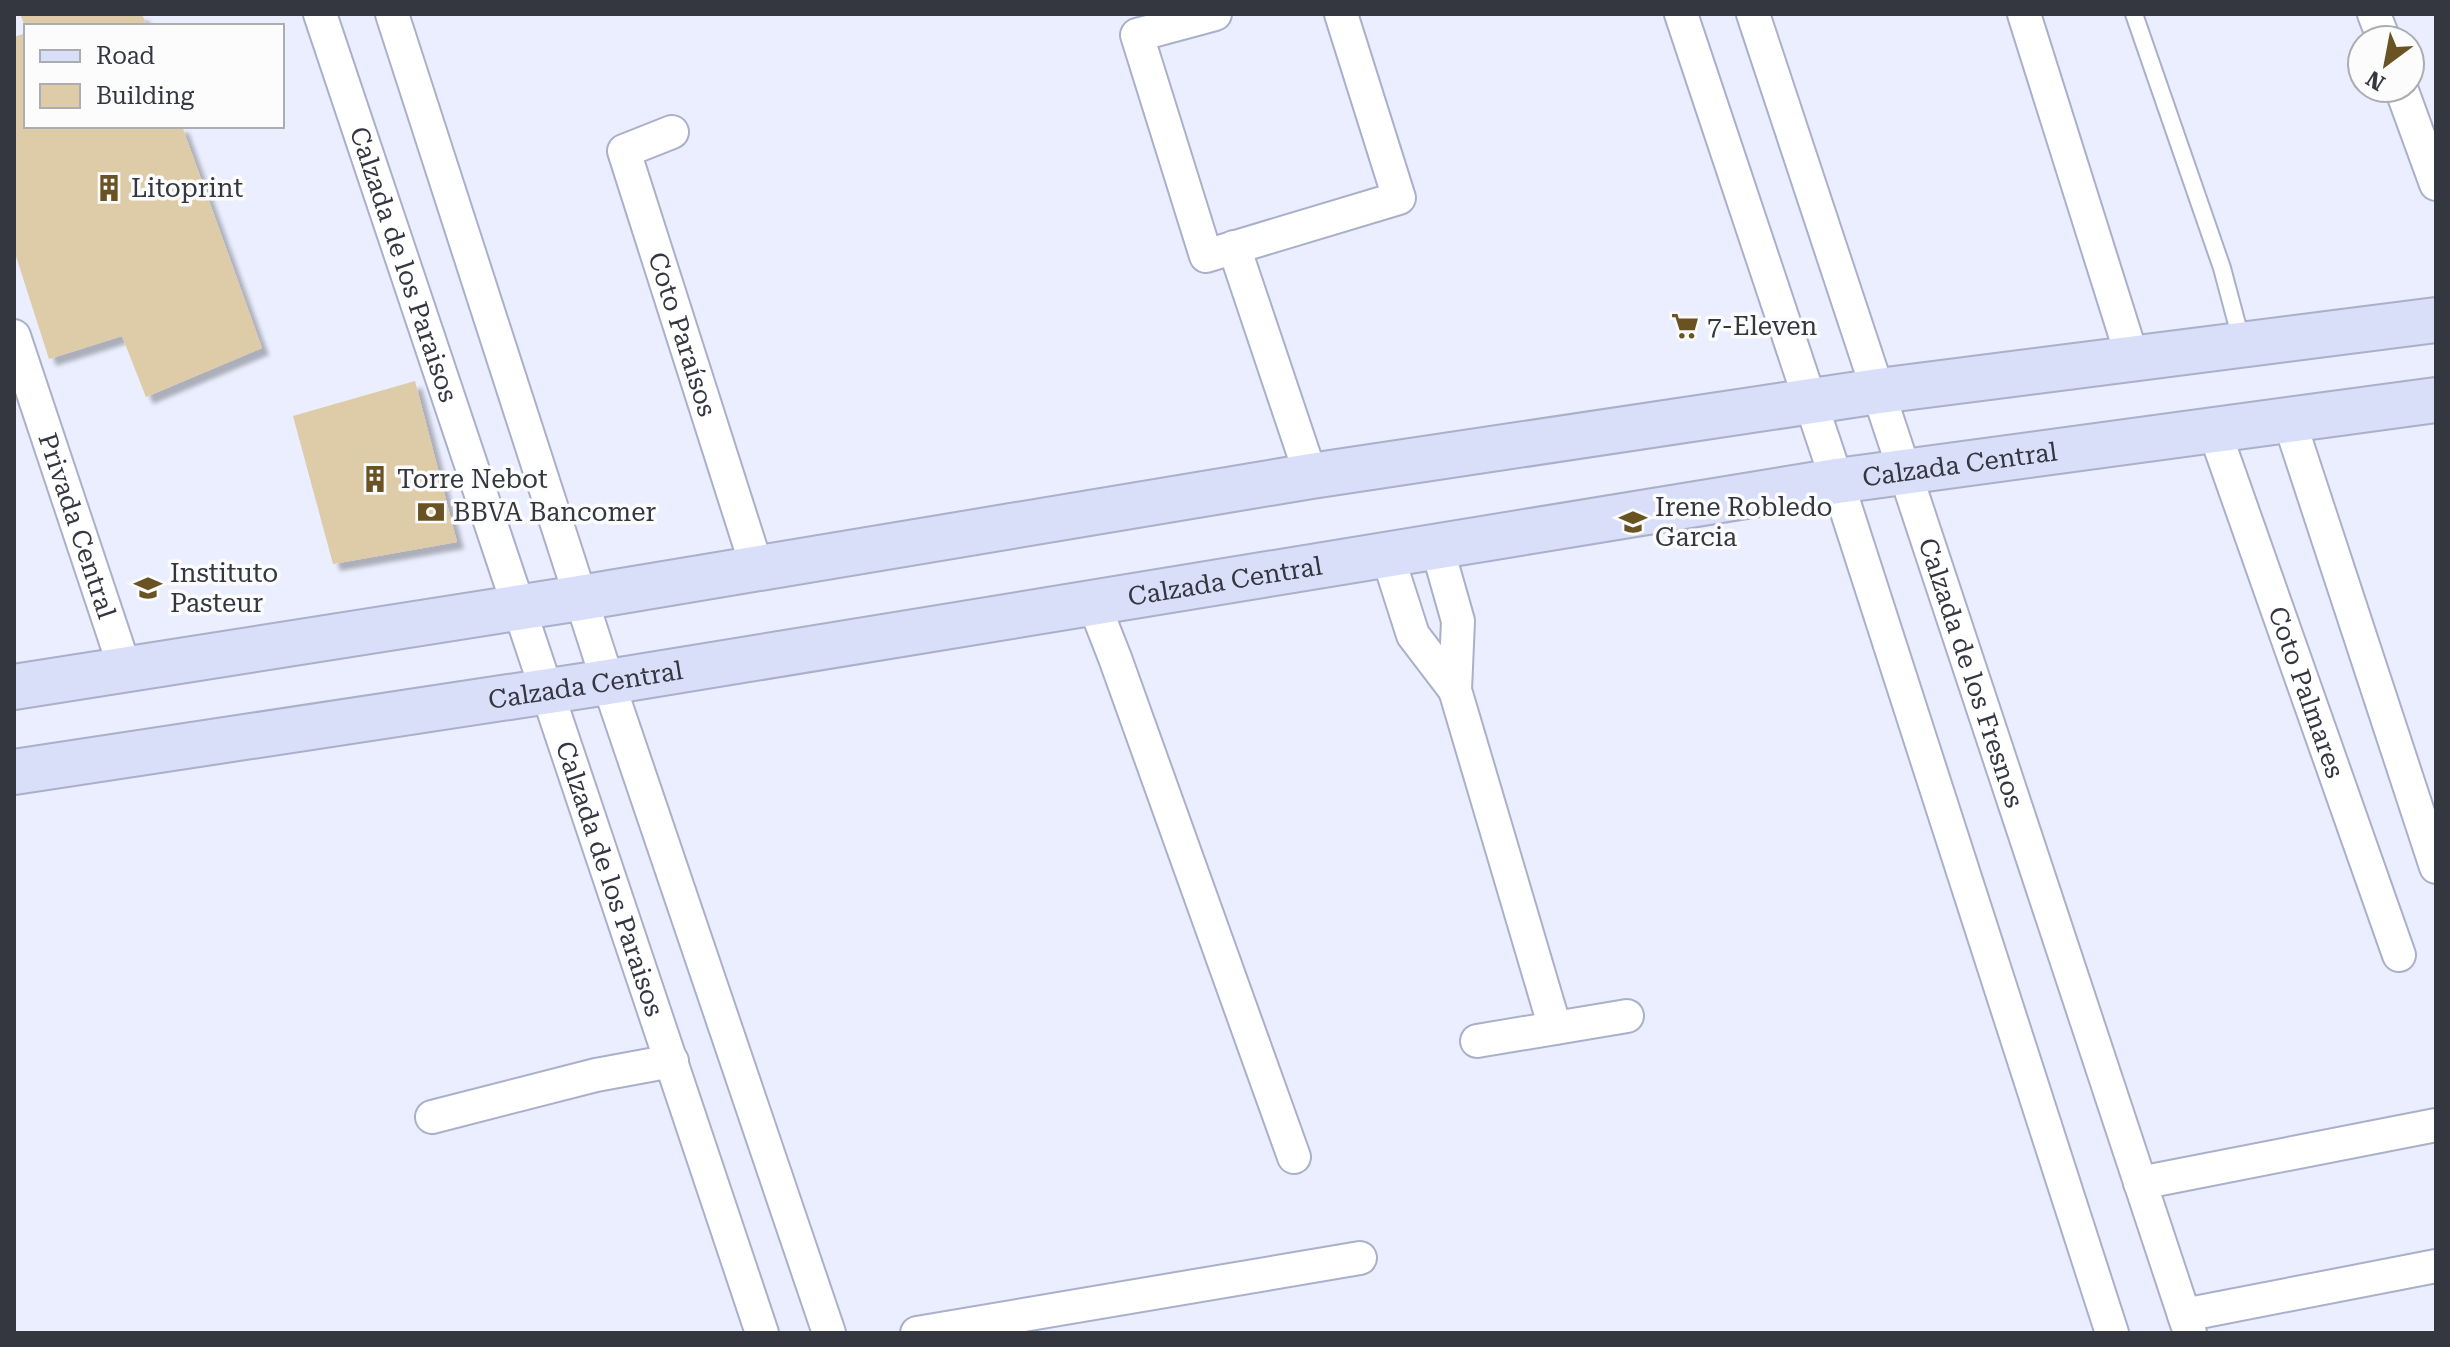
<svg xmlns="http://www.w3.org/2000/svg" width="2450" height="1347" font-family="'Roboto Serif',serif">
  <defs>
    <filter id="shadow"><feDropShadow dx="7" dy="7" stdDeviation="2" flood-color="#0004"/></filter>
  </defs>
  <rect width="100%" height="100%" fill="#eaeefe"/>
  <path fill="#decba7" filter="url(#shadow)" d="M20,14H142L147,26H25Z
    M26,33V126H182L262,348L146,397L122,336L49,359L14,250V37Z
    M415,381L457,542L333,564L293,416Z"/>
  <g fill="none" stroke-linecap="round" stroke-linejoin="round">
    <g stroke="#aab0c9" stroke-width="20">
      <path id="lane" d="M2134,14L2222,268L2242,343"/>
    </g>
    <g stroke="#aab0c9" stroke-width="36">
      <g id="street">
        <path id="s1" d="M320,14L762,1333"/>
        <path d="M392,14L608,682L829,1333"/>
        <path d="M1215,14L1137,35L1206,256L1399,198L1341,14"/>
        <path d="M1681,14L1837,481L2112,1333"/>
        <path id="s2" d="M1753,14L2190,1333"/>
        <path d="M2024,14L2133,360"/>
        <path d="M2374,14L2384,40"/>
        <path d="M2401,88L2436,184"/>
        <path id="s3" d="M672,132L624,151L757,568"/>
        <path d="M1234,247L1311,476"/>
        <path id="s4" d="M14,336L125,669"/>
        <path d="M2289,420L2436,867"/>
        <path id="s5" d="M2214,430L2399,955"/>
        <path d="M1437,547L1458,621L1455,690L1555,1028"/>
        <path d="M1387,554L1413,635L1455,690"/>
        <path d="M1093,602L1115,658L1294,1157"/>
        <path d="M1477,1041L1627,1016"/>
        <path d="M432,1117L596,1075L672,1061"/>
        <path d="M2140,1183L2436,1125"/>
        <path d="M2184,1315L2436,1266"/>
        <path d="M917,1333L1360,1258"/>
      </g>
    </g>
    <g stroke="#aab0c9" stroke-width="48">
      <g id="secondary">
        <path d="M14,687L580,598L1311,476L1879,391L2436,320"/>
        <path id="s6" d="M14,772L608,682L1837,481L2436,400"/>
      </g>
    </g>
    <use href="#lane" stroke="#fff" stroke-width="16"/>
    <use href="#street" stroke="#fff" stroke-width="32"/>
    <use href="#secondary" stroke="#d9def9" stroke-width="44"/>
  </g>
  <defs>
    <g id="building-bare" transform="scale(2.16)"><path d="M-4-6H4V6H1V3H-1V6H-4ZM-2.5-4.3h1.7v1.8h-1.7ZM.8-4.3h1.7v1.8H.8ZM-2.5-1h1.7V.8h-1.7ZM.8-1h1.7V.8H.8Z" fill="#6a5323" stroke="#fcfcfc" stroke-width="2.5" paint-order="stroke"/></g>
    <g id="supermarket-bare" transform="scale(2.16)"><path d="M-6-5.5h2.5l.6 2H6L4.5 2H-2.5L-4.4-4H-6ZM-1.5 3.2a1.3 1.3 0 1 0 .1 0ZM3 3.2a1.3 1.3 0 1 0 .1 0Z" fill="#6a5323" stroke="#fcfcfc" stroke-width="2.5" paint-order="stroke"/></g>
    <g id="bank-bare" transform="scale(2.16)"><path d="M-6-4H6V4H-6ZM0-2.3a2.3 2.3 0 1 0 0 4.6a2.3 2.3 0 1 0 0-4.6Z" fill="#6a5323" stroke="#fcfcfc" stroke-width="2.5" paint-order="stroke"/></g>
    <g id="school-bare" transform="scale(2.16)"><path d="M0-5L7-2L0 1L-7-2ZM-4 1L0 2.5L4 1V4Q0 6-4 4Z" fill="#6a5323" stroke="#fcfcfc" stroke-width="2.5" paint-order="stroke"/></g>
  </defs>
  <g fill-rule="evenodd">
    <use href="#building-bare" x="109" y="188"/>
    <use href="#supermarket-bare" x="1685" y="326"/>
    <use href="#building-bare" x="375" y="479"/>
    <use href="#bank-bare" x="431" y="512"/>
    <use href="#school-bare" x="1633" y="522"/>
    <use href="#school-bare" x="148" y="588"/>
  </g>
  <g text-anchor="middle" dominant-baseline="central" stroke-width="7" stroke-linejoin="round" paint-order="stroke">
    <g font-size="26" fill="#343640" stroke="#fcfcfc" text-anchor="start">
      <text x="131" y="188">Litoprint</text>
      <text x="1707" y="326">7-Eleven</text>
      <text x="397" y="479">Torre Nebot</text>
      <text x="1655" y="507">Irene Robledo<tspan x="1655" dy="30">Garcia</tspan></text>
      <text x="453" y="512">BBVA Bancomer</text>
      <text x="170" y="573">Instituto<tspan x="170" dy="30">Pasteur</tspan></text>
    </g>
    <g font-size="26" fill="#343640" stroke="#fcfcfc">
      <text stroke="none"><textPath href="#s1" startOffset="264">Calzada de los Paraisos</textPath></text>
      <text stroke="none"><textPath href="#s3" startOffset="244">Coto Paraísos</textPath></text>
      <text stroke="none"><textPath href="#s6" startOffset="1970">Calzada Central</textPath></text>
      <text stroke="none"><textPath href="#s4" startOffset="200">Privada Central</textPath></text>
      <text stroke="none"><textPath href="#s6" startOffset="1226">Calzada Central</textPath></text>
      <text stroke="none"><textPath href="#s2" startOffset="694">Calzada de los Fresnos</textPath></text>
      <text stroke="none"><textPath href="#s6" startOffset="578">Calzada Central</textPath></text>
      <text stroke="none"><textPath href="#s5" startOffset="278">Coto Palmares</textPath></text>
      <text stroke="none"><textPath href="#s1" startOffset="912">Calzada de los Paraisos</textPath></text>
    </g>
  </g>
  <rect width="2450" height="1347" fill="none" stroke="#343640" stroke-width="32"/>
  <rect x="24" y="24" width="260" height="104" fill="#fcfcfc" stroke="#acadb1" stroke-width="2"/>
  <rect x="40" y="50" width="40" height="12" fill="#d9def9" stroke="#acadb1" stroke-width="2"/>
  <text x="96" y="64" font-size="24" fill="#343640">Road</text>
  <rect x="40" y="84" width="40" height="24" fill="#decba7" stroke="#acadb1" stroke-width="2"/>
  <text x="96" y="104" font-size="24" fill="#343640">Building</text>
  <g transform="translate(2386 64) rotate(212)"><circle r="38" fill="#fcfcfc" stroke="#acadb1" stroke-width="2"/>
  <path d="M0-6L14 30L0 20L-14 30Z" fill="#6a5323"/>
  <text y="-12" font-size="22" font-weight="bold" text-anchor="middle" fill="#343640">N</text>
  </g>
</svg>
